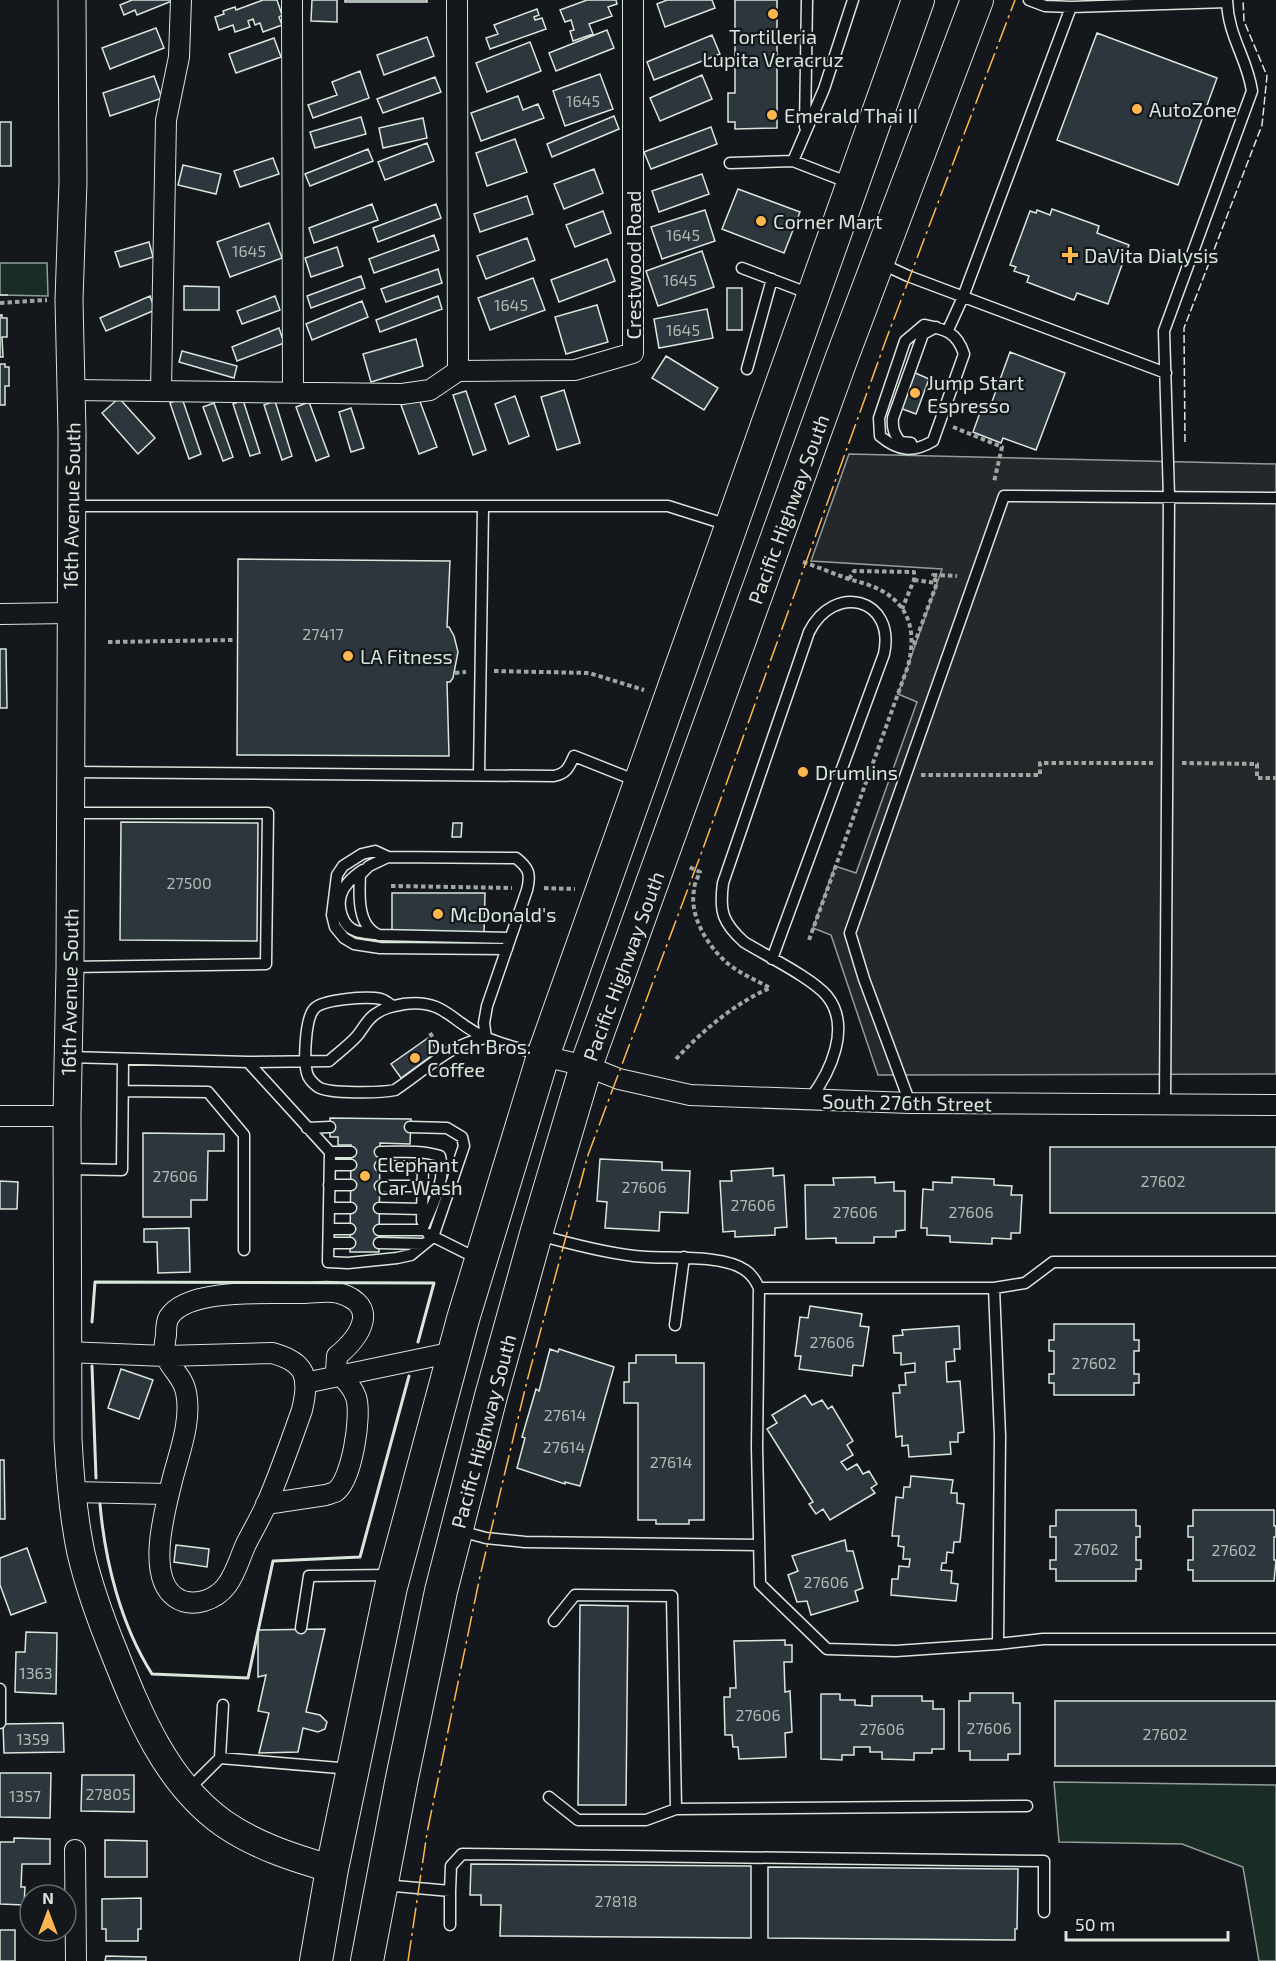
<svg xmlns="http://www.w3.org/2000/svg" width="1276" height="1961" font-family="'Exo 2',sans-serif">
  <rect width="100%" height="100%" fill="#14181c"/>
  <path fill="#1a2d24" stroke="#939e99" stroke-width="1.5" d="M0,263H47L48,296L0,295Z
    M1054,1782L1276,1785V1961H1259L1243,1867L1182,1844L1059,1842Z"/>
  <path fill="#24282b" stroke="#939e99" stroke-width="1.5" d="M849,454L1276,464V1074L878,1075L831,935L813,928L835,866L856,873L917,702L898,694L942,569L811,561Z"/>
  <path fill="#2c363c" stroke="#d8e6dc" stroke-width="1.5" d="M132,0H172V1L137,15L135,10L124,15L120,5Z
    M263,0H277L282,15L279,17L282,25L263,32L260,23L255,25L253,19L248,21L250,27L235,32L233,25L219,30L215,17L224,14L223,11L235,7L236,10Z
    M312,0H337V22L311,21Z
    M345,0H427V2H345Z
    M587,0H616L617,4L608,7L612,16L589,24L593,34L573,41L570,31L574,30L571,20L565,22L560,10Z
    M667,0H712L715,8L665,27L657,4Z
    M735,0H777V128L735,129V122H728V93H735Z
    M537,9L539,15L534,17L535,20L542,18L546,29L490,49L486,38L498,34L494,25Z
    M156,28L164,48L110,69L102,48Z
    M607,30L614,48L556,71L549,53Z
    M1097,33L1217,78L1178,185L1057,140Z
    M712,35L720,54L654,80L647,62Z
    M427,37L434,56L384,75L377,55Z
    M274,38L281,57L236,73L229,54Z
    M530,42L541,71L487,92L476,63Z
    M360,71L369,98L313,118L308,105L337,95L332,82Z
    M600,74L613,109L565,126L553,91Z
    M702,75L712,99L660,121L650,98Z
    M154,76L162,98L110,116L103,93Z
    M435,77L441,92L383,113L377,99Z
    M518,96L523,110L538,104L544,118L481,141L471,113Z
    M614,116L619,129L552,157L547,144Z
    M361,117L366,134L315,148L310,132Z
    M423,118L427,138L383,148L379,128Z
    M0,122H11V166H0Z
    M711,127L717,144L651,169L644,152Z
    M515,139L527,172L487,186L476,153Z
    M427,143L434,161L385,180L378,162Z
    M368,149L373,161L310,186L305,174Z
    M273,158L279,174L240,187L234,171Z
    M183,165L221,174L216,194L178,185Z
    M594,169L603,193L564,209L554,184Z
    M702,174L709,194L659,212L652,191Z
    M738,189L800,212L784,253L722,229Z
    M527,196L533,214L480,232L474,214Z
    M372,204L378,220L314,243L309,228Z
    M436,204L441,218L378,242L373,228Z
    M1052,209L1099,226L1097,233L1129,245L1108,304L1077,293L1074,300L1027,282L1029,276L1014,271L1016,267L1010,265L1030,211L1036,213L1037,210L1050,215Z
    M705,210L715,241L662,259L651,227Z
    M603,211L611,233L575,247L566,225Z
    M269,223L282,258L230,277L217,242Z
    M434,235L439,250L374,273L369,259Z
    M527,238L535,260L486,279L477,256Z
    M149,242L153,257L120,267L115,252Z
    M337,247L343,266L311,277L305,258Z
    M702,251L714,287L658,306L646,271Z
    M607,259L615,281L559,302L551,280Z
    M438,269L442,283L386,302L381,289Z
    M361,276L365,288L311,308L307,296Z
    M533,278L545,310L490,330L478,298Z
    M184,286L219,287V310H184Z
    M727,288H742V330H727Z
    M150,296L155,310L106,331L100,318Z
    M275,296L280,310L242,324L237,311Z
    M438,296L442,309L380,332L376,320Z
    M362,301L368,317L312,340L306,324Z
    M597,305L608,342L566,354L555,317Z
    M707,309L713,338L659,348L654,319Z
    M0,315H2V318H7V337H2L3,357H0Z
    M279,328L284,343L237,361L232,347Z
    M416,339L423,366L371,382L363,354Z
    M182,351L237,366L234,378L179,362Z
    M1010,352L1065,373L1036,450L1003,438L1001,443L973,432L982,407L989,410Z
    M666,356L718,388L704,410L652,378Z
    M0,364H5V367H9V386H5V405H0Z
    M913,372L929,379L916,414L900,408Z
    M564,390L580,443L557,450L541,397Z
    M466,391L486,450L473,455L453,395Z
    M515,396L529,436L509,444L495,404Z
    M119,398L155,438L138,454L102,413Z
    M182,398L201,454L189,459L170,403Z
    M419,399L437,447L419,454L401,405Z
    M243,400L260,453L250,456L233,404Z
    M275,401L292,456L282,460L264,405Z
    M309,402L329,456L316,461L296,407Z
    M214,403L233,457L223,461L203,407Z
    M351,408L364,448L351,452L339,412Z
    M238,559L450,561L447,627H449L454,636L458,652L453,678L450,682H447L449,756L237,755Z
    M0,649H6L7,708H0Z
    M121,822L258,823L257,941L120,940Z
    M453,823H462L461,837H452Z
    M392,893H485L484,935L392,934Z
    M428,1038L438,1051L401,1078L391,1064Z
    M330,1118L411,1119L410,1144L380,1143L379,1252H350L351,1145H338V1137H330Z
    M143,1133L224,1134V1151H208L207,1200H191V1217H143Z
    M1050,1147H1276V1213H1050Z
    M600,1159L662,1162V1170L690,1171L688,1213L660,1212L659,1231L605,1228L607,1202L597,1201Z
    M773,1168V1176L784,1175L787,1227L775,1228V1235L735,1237V1231L723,1232L720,1181H732L731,1171Z
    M875,1177V1183L894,1182V1191H905V1230L896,1231V1237H874V1243H836V1238L806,1239L805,1185H834L833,1178Z
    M952,1177L994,1179V1185L1012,1186L1011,1195H1022L1020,1233H1011V1239L992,1238V1244L950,1242V1236L927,1235V1228H921L923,1189L933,1190V1182L952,1183Z
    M0,1181L18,1182L17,1209H0Z
    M189,1228L190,1272L158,1273L157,1242H144V1229Z
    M810,1306L862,1314L860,1326L869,1327L863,1366L853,1365L852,1376L799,1369L801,1356H795L800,1317L808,1318Z
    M1054,1324H1134V1340H1139V1351H1134V1374H1139V1383H1134V1395H1054V1383H1049V1374H1054V1351H1049V1340H1054Z
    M959,1326L960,1349H954L955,1361L946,1362L947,1382L960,1381L964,1432L958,1433V1442H950L951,1454L909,1457L908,1445L902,1446V1436L896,1437L893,1393H900L899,1385H906L905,1373L915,1372V1363L901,1365V1353H894L893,1336L903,1335L902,1330Z
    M550,1349L558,1352L559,1349L614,1367L580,1486L565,1482V1484L517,1468L525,1438L522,1437L536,1389L539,1391Z
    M636,1355H676V1363H704V1520H689V1524H656V1520H638V1403H624V1382H629V1363H636Z
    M121,1369L153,1380L139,1419L108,1408Z
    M805,1395L812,1405L822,1400L828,1409L832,1406L853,1441L847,1445L853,1455L841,1462L847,1470L857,1464L863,1474L869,1471L877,1484L871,1488L875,1493L830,1520L823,1509L816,1514L809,1504L813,1502L767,1429L777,1423L772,1415Z
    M0,1460H4L5,1519H0Z
    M911,1476L953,1480L951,1493H957V1503L964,1504L960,1542H954L953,1553L947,1552L946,1563H942L941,1570L952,1571L951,1583L958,1584L956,1601L891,1595L892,1579H898L899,1566L909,1567L910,1559H903L904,1547L898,1546L899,1536H892L896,1497L903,1498L904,1487H910Z
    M1056,1510H1136V1526H1140V1537H1136V1560H1141V1569H1136V1581H1056V1569H1050V1560H1056V1537H1050V1526H1056Z
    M1193,1510H1274V1526H1276V1537H1274V1560H1276L1274,1581H1193V1570H1188V1560H1193V1537H1188V1526H1193Z
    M845,1540L847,1551H853L863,1588L855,1591L858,1601L811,1615L807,1601L797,1602L788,1575L798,1571L792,1556Z
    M176,1545L209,1549L207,1567L174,1562Z
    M27,1548L46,1602L11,1615L0,1585V1558Z
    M580,1605L628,1606L626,1805H578Z
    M325,1629L306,1712L320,1715L327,1722L325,1729L318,1732L303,1728L298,1752L259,1753L269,1713L258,1711L266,1675L258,1677V1630Z
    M26,1632L57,1633L56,1694L15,1692L16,1652H25Z
    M785,1640V1645H792V1662H784L785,1692L790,1691L792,1732L785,1733L786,1757L739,1759L738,1747H733L732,1735H725L724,1697H730V1688H736L734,1641Z
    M970,1693H1013V1703H1020V1754H1008V1760H970V1751H959V1701H970Z
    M821,1694H840V1700H855V1705L872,1706V1696H922V1701H933V1709H944V1749H932V1753H914V1760L882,1759V1752H870V1747H854V1755H842V1760L821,1759Z
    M1055,1701H1276V1766H1055Z
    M63,1723L64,1752L4,1753L3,1724Z
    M0,1773H51L50,1818L0,1817Z
    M82,1775H134V1812L81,1811Z
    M14,1838L50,1839V1864H22L21,1887H25L24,1905L0,1904V1842H14Z
    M105,1840L147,1841V1877H105Z
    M471,1864L751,1866V1938L500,1936L501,1905H481V1895H470Z
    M768,1867L1018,1869L1017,1929H1015V1940L768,1938Z
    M141,1898V1929H138V1941H106V1929H102V1899Z
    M0,1930H15V1961H0Z
    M106,1956L146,1957V1961H105Z"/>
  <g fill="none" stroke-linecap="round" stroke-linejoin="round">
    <g stroke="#d8e6dc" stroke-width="13">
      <path id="service" d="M1029,0L1045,6L1071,7L1227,2
        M805,127L807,0
        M793,161L824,89L853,0
        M730,163L793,161L852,184
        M880,263L908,276L1166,373
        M742,268L810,294
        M924,325C945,329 957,332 964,354L933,441C913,453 898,451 880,436L879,418L905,341Z
        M948,330L963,297L1071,7
        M747,369L772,279
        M911,443L900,442C894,433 892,428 893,418L923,334L936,327
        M72,506H668L728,525
        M70,772L554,776C567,773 569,767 574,756L637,781
        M479,775L483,507
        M388,857L369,866L360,875C359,894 357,927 379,935L510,938
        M363,870C354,876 344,884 341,895C337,908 343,927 356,931C362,933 369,933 375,934
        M772,959L884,654C896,598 834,582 809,632L723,883C719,912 723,923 744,942C765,955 812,978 827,996C852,1027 830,1073 810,1099
        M70,967L266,964L268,813H71
        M393,1006C389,1004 385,1000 381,999C368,996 322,999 314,1009C305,1019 303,1064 308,1076C310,1080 314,1084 318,1087C329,1094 381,1093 395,1090C424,1071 451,1043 486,1038L484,1023L487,1006L527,890C531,874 529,868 516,858L388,857L375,851L362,854L343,866L337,875L332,915L335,927L344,938L354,944L380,948L507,949
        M68,1057L248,1062L330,1152H351
        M248,1062L329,1061C338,1053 349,1045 357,1036C363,1029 366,1021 374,1015C383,1008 393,1006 404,1004C446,998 453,1025 487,1038C504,1045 522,1049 540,1055
        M123,1091L208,1092L244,1135V1250
        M910,1103L864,979L850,933L1004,496L1276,498
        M1165,1105L1169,497L1164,331L1252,91C1247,57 1228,37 1227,0
        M307,1128L330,1127
        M330,1152L328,1262L348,1263L397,1258L411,1255L433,1237L464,1146L462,1137L447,1128L410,1127
        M330,1165H351
        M380,1166L423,1167L422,1221
        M69,1169L122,1170L123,1059
        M329,1185H351
        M380,1186H423
        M329,1208H351
        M379,1208L422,1209
        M329,1229H350
        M379,1230H422C431,1207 447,1181 440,1156C420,1150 400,1152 380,1152
        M428,1234L478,1259
        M539,1235C571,1244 602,1252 634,1256C663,1260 721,1253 745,1270C751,1274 756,1281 759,1288L757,1447L760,1584L827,1649L896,1651L998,1644L1000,1436L994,1288H759
        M329,1243H350
        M379,1243L423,1244
        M994,1288L1025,1283L1053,1262H1276
        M675,1325L684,1257
        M460,1531L486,1538L525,1542L759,1545
        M554,1621L575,1595L672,1596L676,1809
        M301,1628L309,1576L390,1575
        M998,1644L1043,1639H1276
        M0,1689V1723
        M220,1758L351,1769
        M187,1791L220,1758L223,1705
        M549,1797L578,1820H646L676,1809L1027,1806
        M384,1885L450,1891L451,1866L462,1854L1044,1861V1912
        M450,1925V1891"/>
    </g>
    <g stroke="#d8e6dc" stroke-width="22">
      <path id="minor" d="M292,0L293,392
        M457,0L458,371
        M72,390L402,394L430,390L458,371L575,370L633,353V0
        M161,390L166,120L179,57L181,0
        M0,614L70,613
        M543,1056L586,1066L619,1079L690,1095L910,1103L1276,1105
        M0,1116H67
        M67,1352L165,1356L272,1353C306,1362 310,1377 302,1410C291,1441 280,1473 267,1503C261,1517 253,1530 246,1544C240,1557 236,1573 227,1585C216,1600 192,1609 175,1597C146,1576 165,1510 172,1481C179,1453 192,1421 186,1392C183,1377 172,1370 166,1357C163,1351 165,1341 166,1335C166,1329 166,1322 169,1317C188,1287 271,1294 303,1293C314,1293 328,1290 339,1293C381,1306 360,1337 337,1356L336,1371C344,1378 352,1386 356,1397C362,1415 352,1481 335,1492C334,1492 327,1495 326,1495L266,1504
        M305,1383L454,1352
        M71,1492L169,1494
        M75,1850L76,1961"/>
    </g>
    <g stroke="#d8e6dc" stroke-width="29">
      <path id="secondary" d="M72,0L73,182L69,300L72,432L70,967L67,1116L68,1439C70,1478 73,1515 81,1553C89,1587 101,1620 114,1652C139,1715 166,1782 223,1823C256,1846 294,1858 332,1869"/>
    </g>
    <g stroke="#d8e6dc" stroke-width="34">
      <path id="primary" d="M316,1961L332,1869L391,1587L463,1319L543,1056L918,0
        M367,1961L401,1783L441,1591L491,1396L536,1234L586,1066L841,360L977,0"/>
    </g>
    <path stroke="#9da8a2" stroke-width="4" stroke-dasharray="4.5 3" stroke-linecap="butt" d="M0,303L47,300
      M953,427L1002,447L994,482
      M803,562C818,567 832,573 846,578C854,581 861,582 869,585C907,599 918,627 908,666L809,940
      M849,579L854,571L914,572V580L902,609
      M914,580L937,583
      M108,642L233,640
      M914,645L937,583L933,575L957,576
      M494,671L589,673L644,690
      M455,673L466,672
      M1182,763L1257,764V778H1276
      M869,773L890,774
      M921,775H1040V763H1153
      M391,886L512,888
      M544,888L575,889
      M430,1033L436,1043
      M676,1059C702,1031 735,1003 770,988C756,980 738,973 725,961C707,945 689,915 694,890C694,884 698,877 700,872L689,867"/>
    <use href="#service" stroke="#14181c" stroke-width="10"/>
    <use href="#minor" stroke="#14181c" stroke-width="20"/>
    <use href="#secondary" stroke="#14181c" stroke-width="27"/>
    <use href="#primary" stroke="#14181c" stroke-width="32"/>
    <path stroke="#d8e6dc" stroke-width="1.5" stroke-dasharray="8 3" stroke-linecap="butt" d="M0,295H10
      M1185,442L1184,328L1262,125L1267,76L1244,21L1243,0"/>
    <path stroke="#d8e6dc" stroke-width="3" d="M92,1322L95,1282L434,1283L418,1342
      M92,1366L96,1478
      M100,1504C105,1562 121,1625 152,1674L248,1678L273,1561L360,1557L409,1376"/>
    <path stroke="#ffb74d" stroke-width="1.5" stroke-dasharray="21 4.5 3 4.5" stroke-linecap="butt" d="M408,1961L427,1833L480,1576L527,1381L588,1155L701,854L887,337L1015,0"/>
  </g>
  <g fill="#ffb74d" stroke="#14181c" stroke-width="2">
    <circle cx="773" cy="14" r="6"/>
    <circle cx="1137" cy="109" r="6"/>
    <circle cx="772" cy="115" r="6"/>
    <circle cx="761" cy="221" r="6"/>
    <path d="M1067 246h6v6h6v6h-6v6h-6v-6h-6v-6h6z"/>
    <circle cx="915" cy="393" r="6"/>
    <circle cx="348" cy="656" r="6"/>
    <circle cx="803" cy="772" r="6"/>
    <circle cx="438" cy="914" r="6"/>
    <circle cx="415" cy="1058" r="6"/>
    <circle cx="365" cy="1176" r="6"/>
  </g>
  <g text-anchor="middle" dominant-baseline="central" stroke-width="4.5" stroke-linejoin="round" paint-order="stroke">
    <g font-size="16" fill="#adbab4">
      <text x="583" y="100">1645</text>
      <text x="683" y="234">1645</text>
      <text x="249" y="250">1645</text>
      <text x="680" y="279">1645</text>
      <text x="511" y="304">1645</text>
      <text x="683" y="329">1645</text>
      <text x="323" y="633">27417</text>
      <text x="189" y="882">27500</text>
      <text x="175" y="1175">27606</text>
      <text x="1163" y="1180">27602</text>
      <text x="644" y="1186">27606</text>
      <text x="753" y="1204">27606</text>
      <text x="855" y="1211">27606</text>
      <text x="971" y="1211">27606</text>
      <text x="832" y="1341">27606</text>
      <text x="1094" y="1362">27602</text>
      <text x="565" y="1414">27614</text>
      <text x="564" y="1446">27614</text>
      <text x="671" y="1461">27614</text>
      <text x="1096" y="1548">27602</text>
      <text x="1234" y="1549">27602</text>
      <text x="826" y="1581">27606</text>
      <text x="36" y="1672">1363</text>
      <text x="758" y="1714">27606</text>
      <text x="989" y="1727">27606</text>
      <text x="882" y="1728">27606</text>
      <text x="1165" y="1733">27602</text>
      <text x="33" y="1738">1359</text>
      <text x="108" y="1793">27805</text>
      <text x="25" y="1795">1357</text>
      <text x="616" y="1900">27818</text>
    </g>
    <g font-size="20" fill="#d8e6dc" stroke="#14181c" text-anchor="start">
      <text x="773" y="36" text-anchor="middle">Tortilleria<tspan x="773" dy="23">Lupita Veracruz</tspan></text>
      <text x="1149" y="109">AutoZone</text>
      <text x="784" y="115">Emerald Thai II</text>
      <text x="773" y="221">Corner Mart</text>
      <text x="1084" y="255">DaVita Dialysis</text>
      <text x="927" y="382">Jump Start<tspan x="927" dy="23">Espresso</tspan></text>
      <text x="360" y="656">LA Fitness</text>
      <text x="815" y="772">Drumlins</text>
      <text x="450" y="914">McDonald's</text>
      <text x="427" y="1046">Dutch Bros.<tspan x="427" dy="23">Coffee</tspan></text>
      <text x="377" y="1164">Elephant<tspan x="377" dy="23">Car Wash</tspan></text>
    </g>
    <g font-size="20" fill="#d8e6dc" stroke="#14181c">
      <text transform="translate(633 265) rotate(-90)">Crestwood Road</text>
      <text transform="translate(71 506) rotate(-89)">16th Avenue South</text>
      <text transform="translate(788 509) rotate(-70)">Pacific Highway South</text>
      <text transform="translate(623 966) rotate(-70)">Pacific Highway South</text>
      <text transform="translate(69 992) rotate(-89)">16th Avenue South</text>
      <text transform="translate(907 1102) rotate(1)">South 276th Street</text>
      <text transform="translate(483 1431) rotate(-75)">Pacific Highway South</text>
    </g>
  </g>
  <g transform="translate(48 1913)"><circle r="28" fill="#14181c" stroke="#626a69" stroke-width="1.5"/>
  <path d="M0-4.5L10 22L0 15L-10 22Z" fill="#ffb74d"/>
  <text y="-9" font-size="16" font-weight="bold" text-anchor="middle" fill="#d8e6dc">N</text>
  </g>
  <path d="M1066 1931v9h162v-9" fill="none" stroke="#d8e6dc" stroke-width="3"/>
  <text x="1075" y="1931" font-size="18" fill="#d8e6dc" stroke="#14181c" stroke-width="4.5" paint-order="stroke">50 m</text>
</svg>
